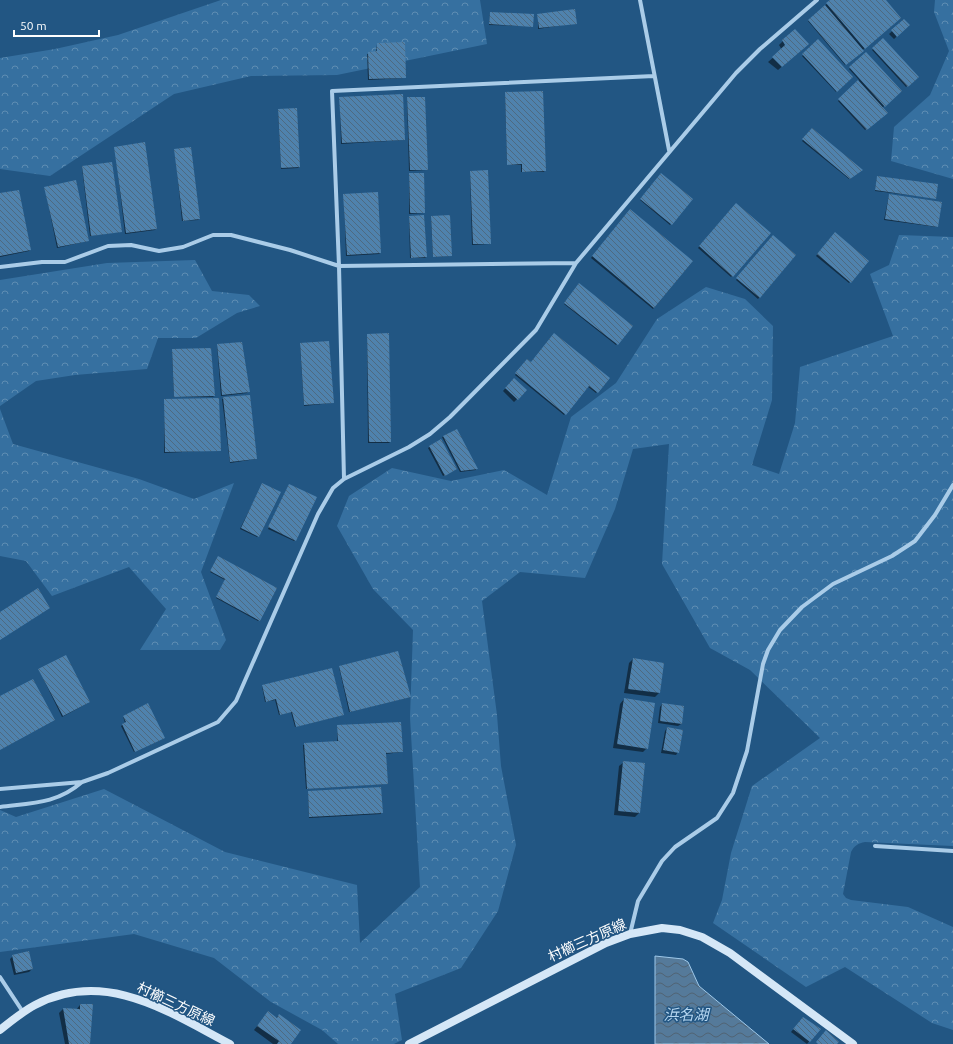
<svg xmlns="http://www.w3.org/2000/svg" width="953" height="1044" font-family="Ubuntu,'Noto Sans JP',sans-serif">
  <defs>
    <pattern id="forest-crowns" width="20" height="18" patternUnits="userSpaceOnUse"><rect width="20" height="18" fill="#3670a0"/><path d="M2 6a3 3 0 1 1 6 0M12 15a3 3 0 1 1 6 0" fill="none" stroke="#5e8db3"/></pattern>
    <pattern id="water-waves" width="16" height="10" patternUnits="userSpaceOnUse"><rect width="16" height="10" fill="#557a9a"/><path d="M0 5q4-4 8 0t8 0" fill="none" stroke="#506373"/></pattern>
    <pattern id="building-back-hatch" width="6" height="6" patternUnits="userSpaceOnUse"><rect width="6" height="6" fill="#4f82ad"/><path d="M-1 5l2 2M0 0l6 6M5-1l2 2" fill="none" stroke="#4e6a81"/></pattern>
  </defs>
  <rect width="100%" height="100%" fill="#225683"/>
  <path fill="url(#forest-crowns)" d="M221,0H480L487,44L337,75L251,76L174,94L50,176L0,169V58L55,49L118,35Z
    M935,0H953V179L891,161L894,127L930,95L949,51L934,12Z
    M899,235L953,237V846L865,842C858,843 854,846 851,852L843,894L846,898L851,900L908,907L953,927V1030L932,1023L845,967L806,987L713,923L722,900L731,853L752,786L820,738L750,670L710,648L662,564L669,444L633,449L615,509L585,578L520,572L482,601L497,715L501,766L516,845L498,911L461,968L395,994L402,1040L394,1044H338L322,1030L271,1002L214,958L134,934L0,952V810L16,817L104,789L225,852L357,885L360,943L420,887L410,717L413,630L373,589L337,526L349,496L392,468L451,481L504,470L547,495L571,417L616,383L657,319L706,287L745,299L773,326L772,400L752,465L779,474L795,423L800,367L893,336L870,274L889,265Z
    M195,260L212,291L249,295L260,306L237,313L196,338H158L147,369L75,375L36,381L0,406V280L107,263Z
    M0,409L13,444L139,479L194,499L234,483L201,572L226,640L220,650H140L166,609L129,567L52,596L26,561L0,556Z"/>
  <path fill="url(#water-waves)" stroke="#9ec8e9" d="M655,956L683,959L688,962L699,986L769,1044H655Z"/>
  <path fill="#0007" d="M831,0H884L900,18L845,65L808,21Z
    M490,13L532,26L489,25Z
    M538,15L576,23L538,29Z
    M904,20L909,25L894,39L889,34Z
    M883,39L917,77L906,87L872,50Z
    M783,41L803,48L778,70L768,62L782,50L779,45Z
    M818,41L852,77L836,92L802,56Z
    M377,44L405,77L404,78L368,80L367,54L376,52Z
    M866,53L901,91L882,108L886,113L865,130L838,101L859,80L849,69Z
    M505,93L545,170L544,172H521V165H507Z
    M340,98L404,140L341,144Z
    M407,98H424L426,170L409,171Z
    M278,110L299,167L298,168L281,169Z
    M812,130L861,170L849,179L802,141Z
    M115,148L156,229L155,230L125,234Z
    M175,150L199,219L198,220L182,221Z
    M82,167L120,231L119,232L90,236Z
    M470,172L490,243L489,244L472,245Z
    M409,174L424,212L423,213L409,214Z
    M661,175L692,199L670,225L640,200Z
    M877,177L935,198L875,191Z
    M45,188L87,241L57,248Z
    M0,194L30,250L29,251L0,257Z
    M344,195L380,253L379,254L346,256Z
    M889,195L941,203L937,227L884,220Z
    M736,204L769,233L731,277L698,248Z
    M630,210L692,262L653,309L591,258Z
    M409,217L426,257L425,258H410Z
    M431,217L451,255L450,256L433,257Z
    M835,233L868,261L849,283L816,256Z
    M773,236L795,255L758,299L736,280Z
    M579,285L632,326L616,345L564,304Z
    M367,335L390,442L389,443H368Z
    M300,344L332,402L331,403L304,406Z
    M217,345L248,391L247,393L221,396Z
    M172,350L214,396L213,397H174Z
    M527,360L531,363L608,378L596,393L587,386L564,415L515,375Z
    M514,379L526,390L514,402L503,391Z
    M249,396L256,459L230,463L222,399Z
    M165,400L220,450L164,453Z
    M456,431L476,469V470L460,472L442,437Z
    M440,440L455,470L443,476L428,448Z
    M262,485L258,536L257,537L240,529Z
    M289,486L295,540L294,541L268,529Z
    M218,558L259,620L258,621L216,598L225,580L210,572Z
    M633,659L663,664L659,693L655,697L624,693L629,663Z
    M339,667L410,697L349,712Z
    M39,670L88,703L62,717Z
    M262,686L343,715L295,727L291,712L279,715L275,700L265,702Z
    M624,699L647,748L643,752L613,748L620,704Z
    M662,704L681,724L678,726L658,723L660,707Z
    M123,716L163,738L134,752L121,726L125,723Z
    M338,726L402,752L385,754L386,784L306,789L303,745L337,742Z
    M667,728L678,752L676,755L661,753L665,731Z
    M624,762L639,813L635,817L614,815L619,766Z
    M380,788L381,814L309,818L308,792Z
    M13,956L32,969L29,972L14,975L10,959Z
    M80,1005L89,1044H65L59,1013L63,1009L76,1010Z
    M268,1013L276,1018L279,1015L290,1044H273L254,1030Z
    M800,1021L819,1029L807,1044L791,1032Z"/>
  <path fill="url(#building-back-hatch)" d="M830,0H886L901,18L865,49L826,3Z
    M825,5L864,51L846,65L808,20Z
    M575,9L577,24L539,28L537,14Z
    M490,12L534,14L533,27L489,24Z
    M904,19L910,25L897,37L891,30Z
    M795,29L809,44L782,67L772,57L785,45L782,40Z
    M883,38L919,77L908,87L872,48Z
    M818,39L853,77L837,92L802,54Z
    M405,42L406,78L369,79L368,52L377,51V43Z
    M866,52L902,91L885,107L849,67Z
    M858,80L888,113L867,130L838,99Z
    M543,91L546,171L522,172V164L507,165L505,92Z
    M403,94L405,140L342,143L339,97Z
    M407,97H425L428,170H410Z
    M297,108L300,167L281,168L278,109Z
    M812,128L863,170L850,179L802,139Z
    M145,142L157,229L126,233L114,147Z
    M191,147L200,219L183,221L174,149Z
    M112,162L122,232L91,236L82,166Z
    M488,170L491,244H473L470,171Z
    M409,173H424L425,213H410Z
    M661,173L693,199L672,225L640,199Z
    M877,176L938,184L936,199L875,190Z
    M76,180L89,241L58,247L44,187Z
    M19,190L31,250L0,256V193Z
    M378,192L381,253L347,255L343,194Z
    M889,194L942,202L938,227L885,219Z
    M736,203L771,233L733,277L699,246Z
    M630,209L693,261L654,308L592,256Z
    M424,215L427,257L411,258L409,216Z
    M450,215L452,256L433,257L431,216Z
    M835,232L869,261L851,283L817,254Z
    M773,235L796,255L760,298L736,278Z
    M579,283L633,326L618,345L564,303Z
    M389,333L391,442H369L367,334Z
    M554,333L610,378L598,393L589,386L566,415L515,373L527,359L531,362Z
    M329,341L334,403L304,405L300,343Z
    M242,342L250,392L222,395L217,344Z
    M211,348L215,396L174,397L172,349Z
    M514,378L527,390L518,400L505,388Z
    M250,395L257,459L230,462L223,397Z
    M219,398L221,451L165,452L164,399Z
    M457,429L478,469L461,471L443,436Z
    M441,439L457,469L445,476L429,446Z
    M262,483L281,492L259,537L241,528Z
    M289,484L317,497L296,541L268,527Z
    M218,556L277,588L260,621L216,597L225,579L210,571Z
    M38,588L50,608L0,640V612Z
    M398,651L411,697L350,712L339,666Z
    M66,655L90,702L63,716L38,669Z
    M633,658L664,663L660,693L628,689Z
    M332,668L344,715L296,727L292,712L280,715L276,699L266,702L262,685Z
    M33,679L55,720L0,750V696Z
    M624,698L655,703L648,749L617,744Z
    M148,703L165,738L135,752L122,724L126,722L123,716Z
    M662,703L684,706L682,724L660,721Z
    M401,722L403,752L386,753L388,784L307,789L304,743L338,741L337,725Z
    M667,727L683,730L679,753L663,750Z
    M623,761L645,763L640,813L618,811Z
    M381,787L383,813L309,817L308,791Z
    M29,951L33,969L16,973L12,955Z
    M80,1004H93L90,1044H69L63,1008L80,1009Z
    M268,1011L277,1018L279,1014L301,1030L291,1044H277L279,1041L257,1026Z
    M803,1017L821,1029L810,1042L793,1029Z
    M826,1030L839,1042L837,1044H818L816,1042Z"/>
  <g fill="none" stroke-linecap="round" stroke-linejoin="round">
    <path stroke="#aacce8" stroke-width="4" d="M640,0L669,150
      M0,267L42,262H65L108,246L131,245L159,251L183,247L213,235H231L290,250L339,266L576,263
      M344,479L339,266L332,91L654,76
      M0,789L82,782L108,773L218,722L236,701L318,514L333,488L344,479L409,447L430,434L450,417L536,330L576,263L736,73L760,49L817,0
      M0,807C31,803 57,804 82,782
      M875,846L953,851
      M630,934L638,901L662,861L675,847L717,818L733,793L747,751L763,664L768,650L780,630L802,607L833,584L892,556L915,541L935,515L953,485
      M0,977L23,1012"/>
    <path stroke="#d5e7f7" stroke-width="8" d="M0,1030C11,1021 22,1012 35,1005C105,968 169,1012 230,1044
      M409,1044L606,943L630,934L662,928L680,930L702,937L730,953L853,1044"/>
  </g>
  <g text-anchor="middle" dominant-baseline="central" stroke-width="3" stroke-linejoin="round" paint-order="stroke">
    <g font-size="14" fill="#fff" stroke="#225683">
      <text transform="translate(587 940) rotate(-24)">村櫛三方原線</text>
      <text transform="translate(176 1004) rotate(25)">村櫛三方原線</text>
    </g>
    <g font-size="15" font-style="italic" fill="#b6d6f0" stroke="#225683">
      <text x="686" y="1014">浜名湖</text>
    </g>
  </g>
  <path d="M14 30v6h85v-6" fill="none" stroke="#ffffff" stroke-width="2"/>
  <text x="20" y="30" font-size="12" fill="#ffffff" stroke="#225683" stroke-width="3" paint-order="stroke">50 m</text>
</svg>
